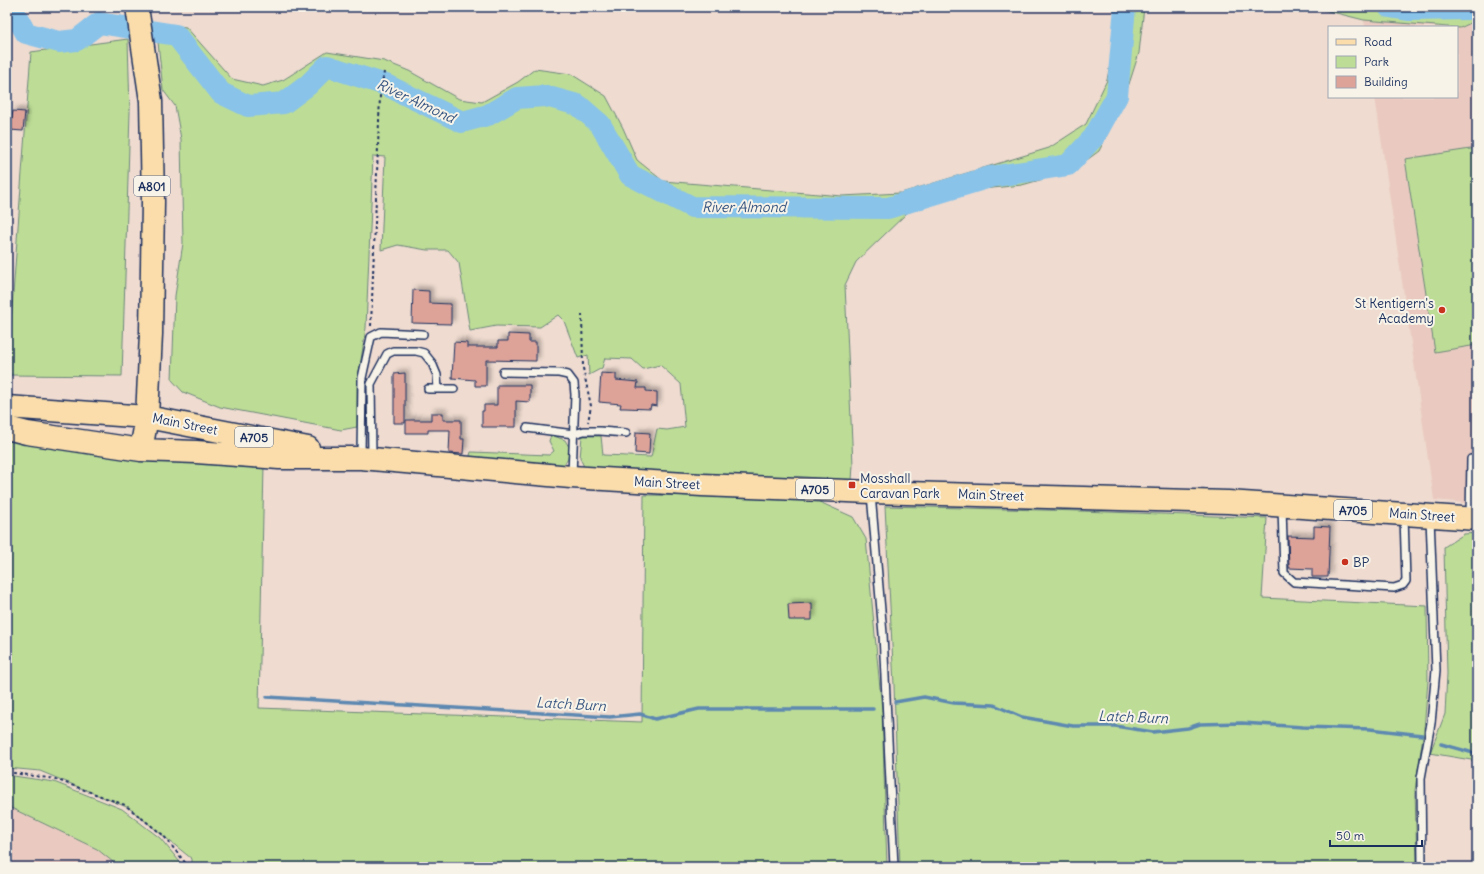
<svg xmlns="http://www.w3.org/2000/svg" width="1484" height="874" font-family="Delius,sans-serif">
  <defs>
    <filter id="shadow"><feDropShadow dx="3.5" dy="-3.5" stdDeviation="2" flood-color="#0004"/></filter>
  </defs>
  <rect width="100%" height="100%" fill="#efdbd0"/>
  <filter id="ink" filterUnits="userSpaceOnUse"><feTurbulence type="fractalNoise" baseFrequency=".025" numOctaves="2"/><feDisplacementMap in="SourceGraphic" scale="8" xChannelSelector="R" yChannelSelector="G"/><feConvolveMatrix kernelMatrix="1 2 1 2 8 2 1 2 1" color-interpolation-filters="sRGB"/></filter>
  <g filter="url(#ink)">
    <path fill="#eacac0" d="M1364,20L1448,27H1365Z
      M1477,20V504L1434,500L1375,97H1457V28H1461Z
      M7,806L97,849L119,867H7Z"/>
    <path fill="#bddd96" stroke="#6c867a" d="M1115,7H1144L1139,53L1129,84L1122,105L1099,151L1072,171L1022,185L963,191L907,213L856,262L845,285L853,465L852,480L671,478L586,471L580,458L582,436H601L603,455L651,457L657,429L667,430L685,427L681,384L660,365L643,369L632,359L605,358L602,368L589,375L588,355L578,358L564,321L558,315L540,327L496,326L470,331L459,263L448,250H427L398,245L381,250L385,157L373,156L366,328L357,385V427L341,430L220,407L183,392L172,380L175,296L183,243L181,139L175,106L163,90L156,23L186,27L232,79L263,86L283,80L327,52L384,61L409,71L459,99L482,102L518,82L535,69L571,74L606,96L623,128L637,160L663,181L842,196L901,193L1049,148L1086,124L1107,80L1113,48Z
      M1312,7H1477V20L1460,28L1364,20Z
      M128,39L130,112L122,376L7,375L31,52Z
      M1477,148V345L1435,352L1405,159Z
      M7,434L264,465L259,708L642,722L644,495L719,496L815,500L853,517L866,539L882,710L887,867H192V859L129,808L40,771L7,768Z
      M551,435L565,440L569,447L568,459L562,467L469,459L471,452L549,455L554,451L549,441Z
      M885,506L1081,511L1267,518L1262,598L1427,606L1428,681L1424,729L1415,790L1417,867H900L894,685Z
      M1477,533V761L1430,753L1445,714L1447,674L1444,547L1464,534Z
      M7,775L54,782L122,809L160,838L184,867H119L97,849L7,806Z"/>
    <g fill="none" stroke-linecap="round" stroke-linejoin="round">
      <path stroke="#5d88b1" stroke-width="3.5" d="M267,697L610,717L640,714L655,719L699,709H873
        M895,702L924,697L954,703L994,705L1022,717L1073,726H1115L1153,732L1188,728L1200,724L1242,723L1303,727L1370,729L1422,735
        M1441,744L1477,754"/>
      <path stroke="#89c3e9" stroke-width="22" d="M11,7L26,33L59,42L77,40L99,23L176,35L221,93L248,106L284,103L308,85L327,66L386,85L462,122L488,115L517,98L545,96L578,105L600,124L630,175L692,207L888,208L990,177L1068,165L1094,137L1117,96L1125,7
        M1389,7L1408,10L1469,9L1471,7"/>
    </g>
    <path fill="#dda399" stroke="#1b2f5e" filter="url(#shadow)" d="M13,111L25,112L23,131L10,130Z
      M413,290L429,291V303L451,304V324L412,323Z
      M508,334L529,335V342H536V361L486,360V386H475V380L452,378L454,342L467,343V347H498V341H508Z
      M405,373V423H394V374Z
      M601,373L616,374V380L638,382L637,388H646V391L657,392V406L651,405L650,409L625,408H620L621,404L599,402Z
      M497,385H530V402L516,401V427H482V411H484V405H497Z
      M431,413H443V420H461V439H464L463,454L449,453L450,430H428V433H406V420H431Z
      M636,432L650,433L649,454L635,453Z
      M1314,526L1330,527L1328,577H1312V569L1289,568L1288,536L1314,537Z
      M812,603V620H789L788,604Z"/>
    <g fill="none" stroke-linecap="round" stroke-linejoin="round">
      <g stroke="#1b2f5e" stroke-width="10">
        <path id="lane" d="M503,372L559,373L568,375L574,383L575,395L572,475
          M428,389H454
          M527,428L574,434L584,431H600L626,433
          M361,456L362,378L371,337L381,332L423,334
          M372,456L371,384L387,354L393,351H416L424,353L432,363L437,375L438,389
          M871,494L883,634L894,867
          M1282,507L1284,573L1294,582L1394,588L1403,585L1406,581L1404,516
          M1470,516L1471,459
          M1422,867L1421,778L1431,723L1436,670L1430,518"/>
      </g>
      <g stroke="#1b2f5e" stroke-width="25">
        <path id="primary" d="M137,7L151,101L153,202L151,334L147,417L141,450
          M7,407L147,417L308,448
          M7,428L27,433L141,450L196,452L279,458H361L571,477L702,485L871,492L1228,502L1477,519"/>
      </g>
      <path stroke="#1b2f5e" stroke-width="2" stroke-dasharray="3 3" stroke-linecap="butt" d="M582,314L583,368L591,406L588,422
        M371,326L380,96L384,72
        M7,772L55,779L125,805L163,835L187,865V867"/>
      <use href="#lane" stroke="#f7f3e8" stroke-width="7"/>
      <use href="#primary" stroke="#faddab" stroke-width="22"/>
    </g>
  </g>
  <g fill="#c8321e" stroke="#f7f3e8" stroke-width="1.5">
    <circle cx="1442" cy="310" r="4"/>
    <rect x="848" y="481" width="8" height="8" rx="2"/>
    <circle cx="1345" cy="562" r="4"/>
  </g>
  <g text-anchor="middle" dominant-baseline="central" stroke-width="4" stroke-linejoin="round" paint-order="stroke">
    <g fill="#f7f3e8" stroke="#5d6a87" stroke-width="1">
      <rect x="134" y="176" width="36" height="20" rx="3"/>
      <rect x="235" y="427" width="38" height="20" rx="3"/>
      <rect x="796" y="479" width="38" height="20" rx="3"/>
      <rect x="1334" y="500" width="38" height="20" rx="3"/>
    </g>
    <g font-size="12" font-weight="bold" fill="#1b2f5e">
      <text x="152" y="186">A801</text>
      <text x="254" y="437">A705</text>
      <text x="815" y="489">A705</text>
      <text x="1353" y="510">A705</text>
    </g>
    <g font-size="13" fill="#1b2f5e" stroke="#f7f3e8" text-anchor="start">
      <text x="1434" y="303" text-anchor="end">St Kentigern's<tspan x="1434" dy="15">Academy</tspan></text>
      <text x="860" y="478">Mosshall<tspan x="860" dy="15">Caravan Park</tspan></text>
      <text x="1353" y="562">BP</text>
    </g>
    <g font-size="13" fill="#1b2f5e" stroke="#f7f3e8">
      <text transform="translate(185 424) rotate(11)">Main Street</text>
      <text transform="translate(667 483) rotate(3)">Main Street</text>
      <text transform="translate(991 495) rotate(2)">Main Street</text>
      <text transform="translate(1422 515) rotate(4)">Main Street</text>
    </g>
    <g font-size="14" font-style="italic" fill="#365481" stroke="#f7f3e8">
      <text transform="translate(416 101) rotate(25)">River Almond</text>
      <text x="744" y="207">River Almond</text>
      <text transform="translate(571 704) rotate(3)">Latch Burn</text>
      <text transform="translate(1133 717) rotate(2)">Latch Burn</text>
    </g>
  </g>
  <rect width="1484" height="874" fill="none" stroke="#f7f3e8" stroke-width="24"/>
  <rect x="12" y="12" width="1460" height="850" fill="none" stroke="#1b2f5e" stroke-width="1.5" filter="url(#ink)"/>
  <rect x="1328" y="26" width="130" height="72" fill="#f7f3e8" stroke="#9fa5b1"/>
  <rect x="1336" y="39" width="20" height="6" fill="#faddab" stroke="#9fa5b1"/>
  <text x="1364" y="46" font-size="12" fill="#1b2f5e">Road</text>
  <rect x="1336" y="56" width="20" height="12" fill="#bddd96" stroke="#9fa5b1"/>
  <text x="1364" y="66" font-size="12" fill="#1b2f5e">Park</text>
  <rect x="1336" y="76" width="20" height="12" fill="#dda399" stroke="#9fa5b1"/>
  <text x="1364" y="86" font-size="12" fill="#1b2f5e">Building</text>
  <path d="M1330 840v6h92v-6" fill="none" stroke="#1b2f5e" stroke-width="2"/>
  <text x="1336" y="840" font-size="12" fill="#1b2f5e" stroke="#f7f3e8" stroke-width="3" paint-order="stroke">50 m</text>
</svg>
